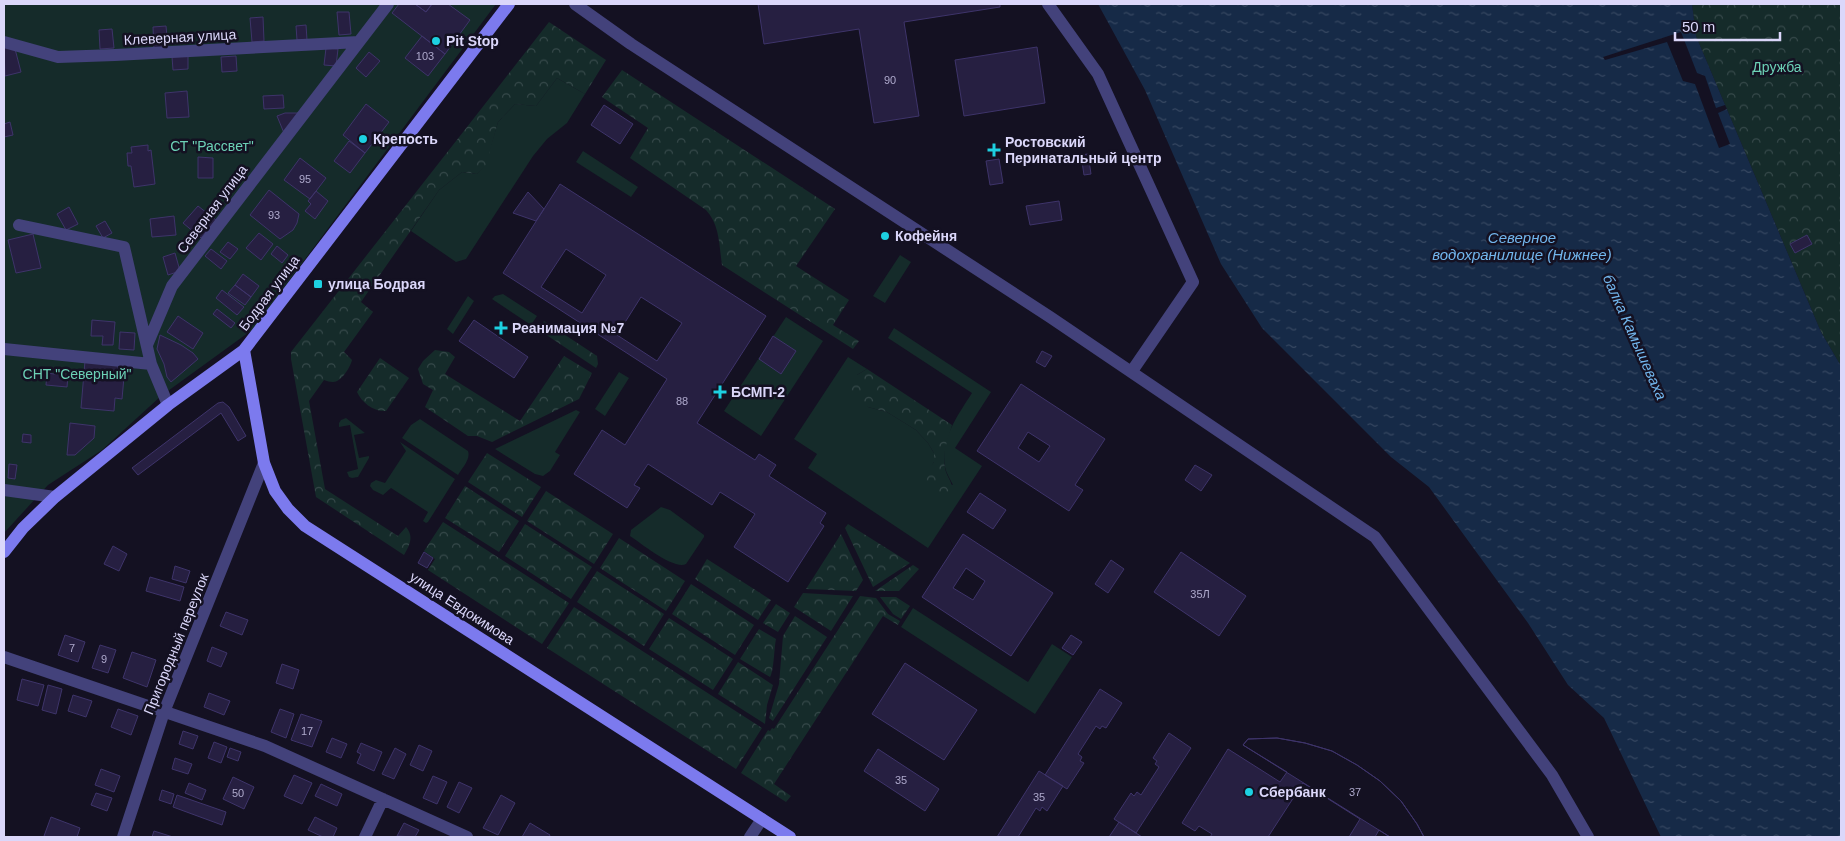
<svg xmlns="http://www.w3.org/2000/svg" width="1845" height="841" font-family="Helvetica,sans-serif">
  <defs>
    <pattern id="forest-crowns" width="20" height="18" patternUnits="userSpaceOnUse" patternTransform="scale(1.25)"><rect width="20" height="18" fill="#152b2a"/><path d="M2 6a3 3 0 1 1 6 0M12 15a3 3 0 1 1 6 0" fill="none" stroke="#36494a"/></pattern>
    <pattern id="water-ripples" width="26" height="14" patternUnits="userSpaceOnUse" patternTransform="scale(1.25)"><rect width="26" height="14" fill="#162a47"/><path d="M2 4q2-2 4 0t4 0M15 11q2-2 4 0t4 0" fill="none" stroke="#374862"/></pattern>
  </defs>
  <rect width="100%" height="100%" fill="#141122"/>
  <path fill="#152b2a" d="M4,4H496L252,330L161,396L102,450L48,485L4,533Z
    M557,78L585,94L567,123L547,139L533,156L466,259L456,262L411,231L439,190L462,172L477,174L485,165L498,122L515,104L536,106Z
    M583,151L638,187L631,197L576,162Z
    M900,255L911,262L885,303L873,296Z
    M503,294L537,316L531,325L492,299L495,296Z
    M468,296L474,301L453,334L447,329Z
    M786,317L823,341L761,436L724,411Z
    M894,328L991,392L955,448L982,466L928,548L808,468L817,454L794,439L848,357L867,369L857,375L868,407L887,412L916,430L928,443L934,453V462L926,476L953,485C950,479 946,473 945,467C940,439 958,415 972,393L888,338Z
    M619,372L629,378L605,416L595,409Z
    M576,410L580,412L555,452L560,455L550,471L543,476L535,474L495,449Z
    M346,418L365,433L354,435L359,458L369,456V458L358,477L352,478L349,477L347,472L358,469L350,425L339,427V423L341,420Z
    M420,419L468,451C471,459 462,468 458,475L402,438L411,425Z
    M400,442L455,479L428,522L426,523L423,521L428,512L391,488L383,495L373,490L370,486L371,483L376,480L385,483L406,451Z
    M661,507L670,510L704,535V537L686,564C674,570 642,544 630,536L631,530Z
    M913,608L1028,682L1052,644L1072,657L1035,714L901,627Z"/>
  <path fill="url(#forest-crowns)" d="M1692,4H1841V366L1821,332L1696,36Z
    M549,22L606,60L585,94L557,78L536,106L515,104L498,122L486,165L477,174L462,172L439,190L361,302L373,312L344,352L352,360C350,368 341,382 333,382C330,382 327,381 324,380L309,401L325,489L398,536L406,527C414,536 410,545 404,555L316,497L291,359V352Z
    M622,70L835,209L796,266L849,300L833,325L859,341L853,349L722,265C719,245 720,225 706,210L630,158L648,128L602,97Z
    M544,321L597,356L598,364L596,368L539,330Z
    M435,350L449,352L455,357L445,374L520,421L564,356L592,373L579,399L492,442L477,436H468L425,407L433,390L423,384L418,369L423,361Z
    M380,358L409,378L386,411C374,412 362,403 357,392Z
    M867,369L952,425C948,439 942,453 945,468C947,479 954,481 951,494L942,498L928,494L920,481L934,462V453L928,443L916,430L887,412L868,407L852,399L849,388L857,375Z
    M487,453L541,487L522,517L468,482Z
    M465,486L519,521L499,552L445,518Z
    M546,491L613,534L594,564L527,521Z
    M443,522L569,603L542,644L428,570L435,559L424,551Z
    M525,524L592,567L571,599L505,556Z
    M848,524L910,563L873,587L845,528Z
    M841,534L863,580L856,591L806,589Z
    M619,538L685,581L666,611L600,568Z
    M707,559L771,600L758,620L695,579Z
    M913,565L919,569L899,591H875Z
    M597,571L664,614L644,646L577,602Z
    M691,584L754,625L735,655L672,614Z
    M803,593L853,596L831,631L794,607Z
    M860,596L876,598L888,614L900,621L898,625L883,616L774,784L791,796L786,802L741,773L768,730L770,731L772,728L774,729Z
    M880,597H896L910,606L901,619L893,614Z
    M776,604L790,613L778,632L763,623Z
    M574,607L762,728L736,769L547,648Z
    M795,616L827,637L773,721L769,718L779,684L783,636Z
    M669,618L733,659L713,690L649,649Z
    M759,629L776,639C774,649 774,671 770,677L740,659Z
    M738,662L773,685L767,705L765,724L718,694Z"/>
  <path fill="url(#water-ripples)" d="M1098,4H1692L1696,36L1821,332L1841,366V837H1661L1604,718L1568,685L1528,623L1429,487L1391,457L1262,328L1221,264L1145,90Z"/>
  <path fill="#141122" d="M1681,32L1697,73L1705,76L1716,108L1725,105L1727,109L1718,113L1730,144L1719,148L1695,84L1683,81L1667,42L1605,60L1603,57Z"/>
  <path fill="#261f41" stroke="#3e346a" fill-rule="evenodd" d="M399,4H415L426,12L432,4H448L470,20L445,54L392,13Z
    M415,4H432L426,12Z
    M758,4H1000V7L904,22L919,116L874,123L859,29L764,44Z
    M337,12H349L351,34L339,35Z
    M263,17L264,41L252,42L250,18Z
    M306,25L307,40H297L296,26Z
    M166,26L168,48L154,49L153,27Z
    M112,29L114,48L100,49L99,30Z
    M422,36L445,54L428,76L405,58Z
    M14,45L21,72L5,76L4,48Z
    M1037,47L1045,103L964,116L955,60Z
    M326,48L338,49L336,66L324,65Z
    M369,52L380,61L366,77L356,68Z
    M188,56V69L173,70L172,57Z
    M236,56L237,71L222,72L221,57Z
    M187,91L189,117L167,118L165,93Z
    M283,95L284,108L264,109L263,96Z
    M366,104L389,122L365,153L343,135Z
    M604,105L633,124L620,144L591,125Z
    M285,113H302L284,133L277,116Z
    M10,122L13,135L4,137V124Z
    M349,141L365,153L350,173L334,161Z
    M148,145V151L151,150L155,184L134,187L131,166H128L127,153H132L131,147Z
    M1088,154L1091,174L1084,175L1081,155Z
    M198,157L213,158V178H198Z
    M300,158L326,178L310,199L284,180Z
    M999,159L1003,183L990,185L986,161Z
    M560,184L766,316L697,423L755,460L759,454L776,465L769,476L826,513L820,523L824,526L788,582L734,547L755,514L720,492L712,505L648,464L634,485L640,488L627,508L574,474L602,430L625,445L667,379L503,273ZM566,249L606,275L582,313L541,287ZM641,297L682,323L657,361L617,335Z
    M269,190L299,214L297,223L293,230L280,239L250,215Z
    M316,191L328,201L315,219L305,211L311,204L308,201Z
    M528,192L544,209L536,221L513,213Z
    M1059,201L1062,220L1030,225L1026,206Z
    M198,206L216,220L201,238L183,223Z
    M69,207L78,224L66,230L57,214Z
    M174,216L176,235L152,237L150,219Z
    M105,221L112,233L103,238L96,226Z
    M259,233L273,244L261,260L246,248Z
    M33,234L41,268L16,273L8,240Z
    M1807,235L1812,244L1795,253L1790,244Z
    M228,242L238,249L230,259L220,252Z
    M277,246L288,255L282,263L271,254Z
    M211,249L227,261L221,269L205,256Z
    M175,253L180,271L168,275L163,257Z
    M243,274L259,286L251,297L235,285Z
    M235,285L251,297L245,305L228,293Z
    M222,290L244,307L237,315L216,298Z
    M217,309L235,323L231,328L213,314Z
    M178,316L203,333L193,349L167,332Z
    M92,320L115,322L113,345H102L103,336H91Z
    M474,320L528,357L514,378L459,341Z
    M120,332L135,333L134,350L119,349Z
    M160,335L181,345L193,353L198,359L171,382L167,377L164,364L157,349Z
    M773,336L796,351L781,374L759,359Z
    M1042,351L1052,356L1045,367L1036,362Z
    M85,361L118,364L117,377H124L122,399L115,398L114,411L81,408Z
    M47,373L68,376L67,387L46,385Z
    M1021,384L1105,439L1075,485L1083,490L1069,511L977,451ZM1028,432L1050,446L1039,462L1018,448Z
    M223,402L229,407L246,436L238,441L221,413L138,475L132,468L218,403Z
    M70,423L95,426L94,438L75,455H67Z
    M23,434L31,435V443L22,442Z
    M9,464L17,465L15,479L8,478Z
    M1195,465L1212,475L1201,491L1185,480Z
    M980,493L1006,510L993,529L967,512Z
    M963,534L1053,593L1011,656L922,597ZM966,568L985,581L973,600L953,588Z
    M113,546L127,554L119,571L104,564Z
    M424,552L433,558L427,568L418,563Z
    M1181,552L1246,596L1219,636L1154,592Z
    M1111,560L1124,569L1108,593L1095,584Z
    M175,566L190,571L186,583L172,579Z
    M150,577L184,587L180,601L146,591Z
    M226,612L248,620L242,635L220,626Z
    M65,635L85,642L78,662L58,655Z
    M1071,635L1082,642L1073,655L1062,648Z
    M100,645L116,650L108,673L92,668Z
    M212,647L227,653L221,667L207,661Z
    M132,652L156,660L147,687L123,678Z
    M905,663L977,710L944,760L872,714Z
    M282,664L299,670L293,689L276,683Z
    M22,679L44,685L38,706L17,700Z
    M48,685L62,689L56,714L42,710Z
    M1100,689L1122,703L1106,728L1102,726L1100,729L1096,726L1078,754L1082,757L1080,761L1084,763L1067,789L1045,775Z
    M209,693L230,701L224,715L204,707Z
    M73,695L92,701L86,717L68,711Z
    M118,709L138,716L131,735L111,727Z
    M280,709L294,714L286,738L271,732Z
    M301,714L322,721L312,747L291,740Z
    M183,731L198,736L193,749L179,744Z
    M1169,733L1191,748L1136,833L1114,819L1131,793L1134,796L1137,792L1141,795L1159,767L1155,764L1157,761L1153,758Z
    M332,738L347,744L341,758L326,752Z
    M1277,738L1305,743L1332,751L1357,765L1380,781L1401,801L1417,824L1424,837H1390L1379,830L1375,837H1349L1360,819L1303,783L1268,837H1210L1212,834L1199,826L1195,831L1182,823L1228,749L1280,782L1287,772L1243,745L1248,739Z
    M1277,738L1305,743L1332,751L1357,765L1380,781L1401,801L1417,824L1424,837H1390L1243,745L1248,739Z
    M214,742L227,747L221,763L208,758Z
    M361,743L382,752L374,771L357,763L361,754L357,752Z
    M419,745L432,751L423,771L410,765Z
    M230,748L241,752L238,761L227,757Z
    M395,748L406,754L394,779L382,774Z
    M878,749L939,789L925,811L864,771Z
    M175,758L192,764L188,774L172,769Z
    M101,769L120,776L114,792L95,785Z
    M1039,771L1063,786L1047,811L1042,807L1040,811L1036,808L1018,837H997Z
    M294,775L312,783L302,804L284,796Z
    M433,776L447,782L437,804L423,798Z
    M233,777L254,787L244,809L223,799Z
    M459,782L472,788L459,813L447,807Z
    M189,783L206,790L202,800L185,793Z
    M321,784L342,794L337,806L315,796Z
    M162,790L174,794L171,804L159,800Z
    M96,793L112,798L107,811L91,805Z
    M177,795L226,812L222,825L173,807Z
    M501,795L515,803L498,835L483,828Z
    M51,817L80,828L77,837H48L44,836Z
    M315,817L337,828L333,837H323L308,830Z
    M1119,822L1136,833L1142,837H1109Z
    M404,823L419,830L415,837L397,836Z
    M530,823L550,835L549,837H522Z
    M154,831L173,837H152Z"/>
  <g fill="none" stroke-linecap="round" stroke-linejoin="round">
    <path stroke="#43427b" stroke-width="12" d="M575,4L631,44L1050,317L1375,537L1552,775L1588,837
      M1048,4L1098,74L1193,282L1132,371
      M4,42L58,57L115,55L359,42
      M19,225L124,247L151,364L168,405
      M147,345L172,286L388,4
      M4,349L151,364
      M4,490L55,497
      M4,657L265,746L467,837
      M123,837L164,712L264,463
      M365,837L383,799
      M750,837L762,819"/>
    <path stroke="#7c7aee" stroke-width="12" d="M244,350L264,463L275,491L288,509L305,526L790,837
      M4,552L23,528L55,497L168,405L244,350L509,4"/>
  </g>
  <g fill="#1dd0e1" stroke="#141122" stroke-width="2">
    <circle cx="436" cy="41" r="5"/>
    <circle cx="363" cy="139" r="5"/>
    <path d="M991.5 142.5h5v5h5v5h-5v5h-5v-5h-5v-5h5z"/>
    <circle cx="885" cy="236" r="5"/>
    <rect x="313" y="279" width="10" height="10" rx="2.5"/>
    <path d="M498.5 320.5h5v5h5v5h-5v5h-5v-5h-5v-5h5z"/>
    <path d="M717.5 384.5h5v5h5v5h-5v5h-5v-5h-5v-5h5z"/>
    <circle cx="1249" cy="792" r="5"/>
  </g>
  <g text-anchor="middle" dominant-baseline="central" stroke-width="5" stroke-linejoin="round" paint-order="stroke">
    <g font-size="11" fill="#aea9cc">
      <text x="425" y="56">103</text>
      <text x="890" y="80">90</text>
      <text x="305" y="179">95</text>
      <text x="274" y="215">93</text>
      <text x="682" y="401">88</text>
      <text x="1200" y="594">35Л</text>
      <text x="72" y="648">7</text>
      <text x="104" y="659">9</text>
      <text x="307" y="731">17</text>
      <text x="901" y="780">35</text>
      <text x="1355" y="792">37</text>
      <text x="238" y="793">50</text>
      <text x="1039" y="797">35</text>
    </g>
    <g font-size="14" fill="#dbd7fa" stroke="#141122">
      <text transform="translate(180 37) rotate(-3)">Клеверная улица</text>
      <text transform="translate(212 209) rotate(-53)">Северная улица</text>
      <text transform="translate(269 293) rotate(-53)">Бодрая улица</text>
      <text transform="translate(462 608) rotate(33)">улица Евдокимова</text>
      <text transform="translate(176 644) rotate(-68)">Пригородный переулок</text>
    </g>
    <g font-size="14" font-weight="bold" fill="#dbd7fa" stroke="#141122" text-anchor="start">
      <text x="446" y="41">Pit Stop</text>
      <text x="373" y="139">Крепость</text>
      <text x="1005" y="142">Ростовский<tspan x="1005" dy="16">Перинатальный центр</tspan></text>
      <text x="895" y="236">Кофейня</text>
      <text x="328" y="284">улица Бодрая</text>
      <text x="512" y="328">Реанимация №7</text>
      <text x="731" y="392">БСМП-2</text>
      <text x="1259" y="792">Сбербанк</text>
    </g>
    <g font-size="14" fill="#6cd1b6" stroke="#141122">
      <text x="1777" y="67">Дружба</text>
      <text x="212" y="146">СТ "Рассвет"</text>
      <text x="77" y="374">СНТ "Северный"</text>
    </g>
    <g font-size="15" font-style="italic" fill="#72b6ed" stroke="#141122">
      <text x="1522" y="237">Северное<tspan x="1522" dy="17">водохранилище (Нижнее)</tspan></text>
      <text transform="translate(1635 337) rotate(66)">балка Камышеваха</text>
    </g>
  </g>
  <rect width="1845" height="841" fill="none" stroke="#dbd7fa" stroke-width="10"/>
  <path d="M1675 32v8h105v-8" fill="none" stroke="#dbd7fa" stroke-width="2.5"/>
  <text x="1682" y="32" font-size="15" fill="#dbd7fa" stroke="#141122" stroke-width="4" paint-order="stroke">50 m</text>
</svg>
